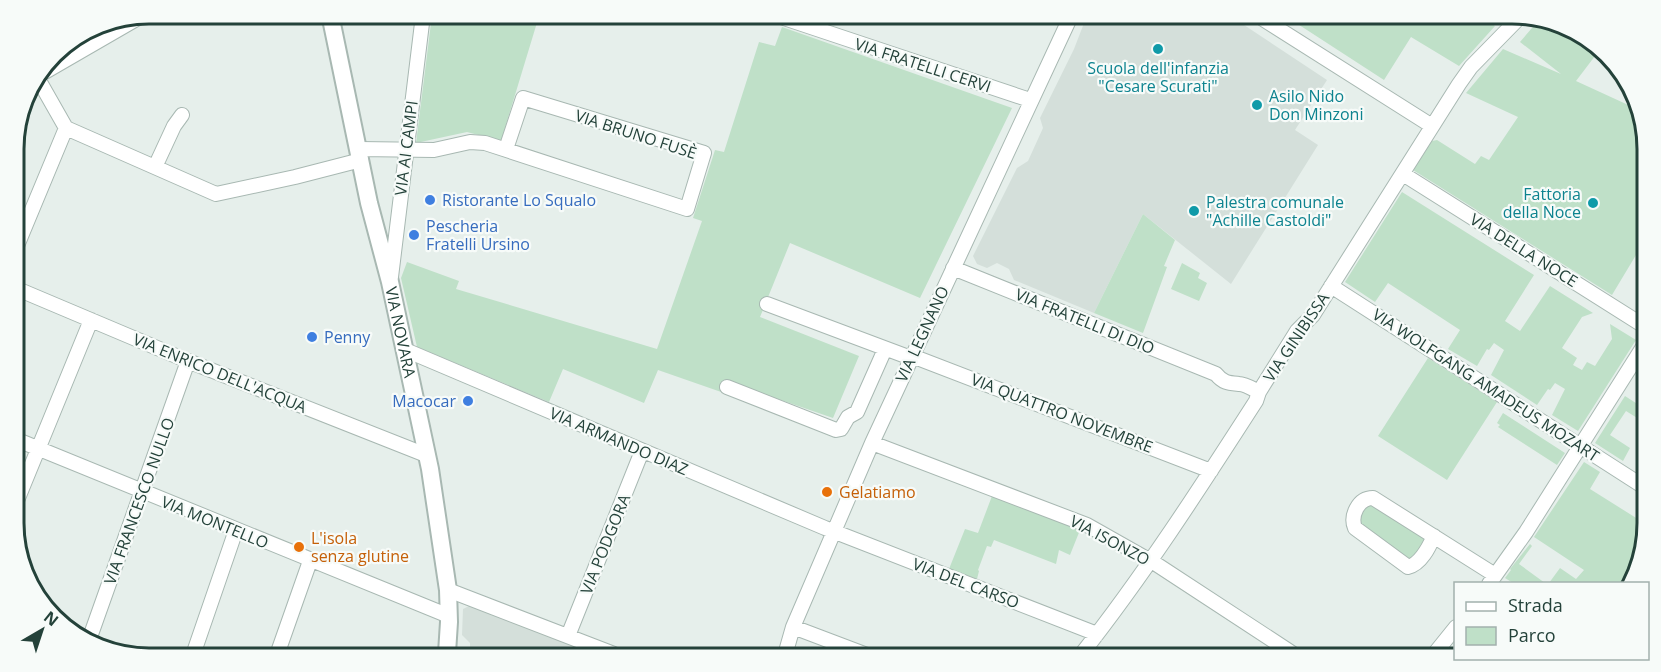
<svg xmlns="http://www.w3.org/2000/svg" width="1661" height="672" font-family="'Open Sans',sans-serif">
  <rect width="100%" height="100%" fill="#e6efeb"/>
  <path fill="#d4dfda" d="M1086,18L1235,19L1327,80L1295,130L1318,145L1231,284L1143,214L1094,313L1014,280L1009,269L997,263L987,268L977,264L973,256L1017,168L1028,161L1043,128L1040,118L1074,49Z
    M469,606H473L602,654L470,653V643L462,635L463,609Z"/>
  <path fill="#bfe0c8" d="M432,15L539,16L501,141L467,132L416,143Z
    M1290,19L1487,20L1495,26L1459,66L1411,37L1384,80Z
    M1538,21H1553L1595,56L1576,81L1637,109L1646,131L1645,240L1612,295L1413,170L1432,141L1437,140L1475,164L1481,156L1489,160L1518,117L1466,93L1503,49L1561,74L1520,42Z
    M782,27L1012,108L920,298L790,243L760,317L859,356L833,418L729,382L724,393L658,370L644,403L563,369L549,402L417,347L401,278L407,262L459,281L456,289L657,349L702,221L693,218L715,150L724,152L759,42L775,46Z
    M1402,192L1534,275L1505,321L1520,331L1550,286L1593,313L1582,317L1562,348L1577,358L1573,365L1582,370L1587,362L1595,366L1612,339L1610,324L1636,340L1578,431L1552,415L1565,389L1555,383L1550,390L1548,389L1537,405L1491,375L1504,350L1494,343L1489,350L1487,349L1477,366L1448,349L1460,330L1388,283L1375,302L1345,282Z
    M1143,214L1175,240L1164,266L1167,267L1143,333L1094,313Z
    M1182,263L1200,273L1198,278L1207,283L1199,301L1171,289Z
    M1428,358L1497,402L1447,480L1378,436Z
    M1625,396L1642,407V421L1626,411L1610,435L1630,448L1623,461L1595,443Z
    M1503,413L1565,453L1557,465L1498,427L1500,425L1497,423Z
    M1584,462L1600,472L1590,489L1641,521L1640,567L1628,583H1549L1560,568L1576,579L1584,570L1534,537Z
    M992,496L1080,530L1070,555L1059,550L1056,564L994,540L991,547L987,546L978,570L979,571L977,579L949,569L965,529L978,533Z
    M1369,502L1423,534L1426,541L1420,552L1408,561L1360,528L1358,514Z
    M1530,544L1532,546L1519,564L1545,583H1513L1505,578L1511,570L1510,569Z"/>
  <g fill="none" stroke-linecap="round" stroke-linejoin="round">
    <g stroke="#a8b8b2" stroke-width="16">
      <path id="minor" d="M781,17L1030,100
        M1263,19L1432,126
        M36,77L145,14
        M37,77L66,128L216,194L295,177L361,160
        M359,149L434,150L470,142L485,143L687,209L704,153L523,98L506,149
        M155,167L174,126L182,115
        M1403,174L1644,326
        M14,253L66,128
        M953,268L1216,374C1223,383 1229,383 1239,384C1245,384 1253,389 1259,392
        M391,277L423,15
        M1331,286L1641,485
        M15,288L188,361L426,455
        M767,304L911,358
        M403,349L825,528L1097,634
        M912,356L1211,471
        M727,387L836,430L841,429L848,417L857,412L885,349
        M15,439L449,616
        M872,443L1087,525L1156,564L1298,657
        M16,503L91,320
        M1434,536C1429,547 1421,564 1408,567L1355,528C1350,516 1358,498 1373,498L1495,575
        M1489,584L1526,532L1643,347
        M448,590L614,654
        M793,627L867,655
        M568,636L642,451
        M89,640L188,361
        M194,652L236,530
        M278,652L310,561
        M785,655L793,627L872,443L1070,18
        M1080,656C1144,575 1200,488 1256,401L1259,392L1297,331L1313,315L1459,84L1471,67L1516,21
        M1431,658L1456,627"/>
    </g>
    <g stroke="#a8b8b2" stroke-width="20">
      <g id="tertiary">
        <path id="s1" d="M330,14L369,203L390,282L430,469L448,590L449,622L447,653"/>
      </g>
    </g>
    <use href="#minor" stroke="#fff" stroke-width="14"/>
    <use href="#tertiary" stroke="#fff" stroke-width="16"/>
  </g>
  <g fill="#0f9aa8" stroke="#f7fbf9" stroke-width="2">
    <circle cx="1158" cy="49" r="6"/>
    <circle cx="1257" cy="105" r="6"/>
    <circle cx="1593" cy="203" r="6"/>
    <circle cx="1194" cy="211" r="6"/>
  </g>
  <g fill="#3f7fe0" stroke="#f7fbf9" stroke-width="2">
    <circle cx="430" cy="200" r="6"/>
    <circle cx="414" cy="235" r="6"/>
    <circle cx="312" cy="337" r="6"/>
    <circle cx="468" cy="401" r="6"/>
  </g>
  <g fill="#e8710a" stroke="#f7fbf9" stroke-width="2">
    <circle cx="827" cy="492" r="6"/>
    <circle cx="299" cy="547" r="6"/>
  </g>
  <g text-anchor="middle" dominant-baseline="central" stroke-width="4.5" stroke-linejoin="round" paint-order="stroke">
    <g font-size="16" fill="#24423a" stroke="#f7fbf9">
      <text transform="translate(923 65) rotate(18)">VIA FRATELLI CERVI</text>
      <text transform="translate(636 134) rotate(18)">VIA BRUNO FUSÈ</text>
      <text transform="translate(406 148) rotate(-83)">VIA AI CAMPI</text>
      <text transform="translate(1524 250) rotate(32)">VIA DELLA NOCE</text>
      <text transform="translate(1085 321) rotate(22)">VIA FRATELLI DI DIO</text>
      <text stroke="none"><textPath href="#s1" startOffset="326">VIA NOVARA</textPath></text>
      <text transform="translate(922 334) rotate(-65)">VIA LEGNANO</text>
      <text transform="translate(1296 337) rotate(-56)">VIA GINIBISSA</text>
      <text transform="translate(220 373) rotate(22)">VIA ENRICO DELL'ACQUA</text>
      <text transform="translate(1486 385) rotate(33)">VIA WOLFGANG AMADEUS MOZART</text>
      <text transform="translate(1062 413) rotate(21)">VIA QUATTRO NOVEMBRE</text>
      <text transform="translate(619 441) rotate(23)">VIA ARMANDO DIAZ</text>
      <text transform="translate(139 501) rotate(-70)">VIA FRANCESCO NULLO</text>
      <text transform="translate(215 522) rotate(22)">VIA MONTELLO</text>
      <text transform="translate(1110 540) rotate(28)">VIA ISONZO</text>
      <text transform="translate(605 544) rotate(-68)">VIA PODGORA</text>
      <text transform="translate(966 583) rotate(21)">VIA DEL CARSO</text>
    </g>
    <g font-size="16" fill="#0d838f" stroke="#f7fbf9" text-anchor="start">
      <text x="1158" y="68" text-anchor="middle">Scuola dell'infanzia<tspan x="1158" dy="18">"Cesare Scurati"</tspan></text>
      <text x="1269" y="96">Asilo Nido<tspan x="1269" dy="18">Don Minzoni</tspan></text>
      <text x="1581" y="194" text-anchor="end">Fattoria<tspan x="1581" dy="18">della Noce</tspan></text>
      <text x="1206" y="202">Palestra comunale<tspan x="1206" dy="18">"Achille Castoldi"</tspan></text>
    </g>
    <g font-size="16" fill="#366cbe" stroke="#f7fbf9" text-anchor="start">
      <text x="442" y="200">Ristorante Lo Squalo</text>
      <text x="426" y="226">Pescheria<tspan x="426" dy="18">Fratelli Ursino</tspan></text>
      <text x="324" y="337">Penny</text>
      <text x="456" y="401" text-anchor="end">Macocar</text>
    </g>
    <g font-size="16" fill="#c56008" stroke="#f7fbf9" text-anchor="start">
      <text x="839" y="492">Gelatiamo</text>
      <text x="311" y="538">L'isola<tspan x="311" dy="18">senza glutine</tspan></text>
    </g>
  </g>
  <path d="M0 0H1661V672H0ZM149 24H1512A125 125 0 0 1 1637 149V523A125 125 0 0 1 1512 648H149A125 125 0 0 1 24 523V149A125 125 0 0 1 149 24Z" fill="#f7fbf9" fill-rule="evenodd"/>
  <path fill="none" stroke="#24423a" stroke-width="3" d="M149 24H1512A125 125 0 0 1 1637 149V523A125 125 0 0 1 1512 648H149A125 125 0 0 1 24 523V149A125 125 0 0 1 149 24Z"/>
  <rect x="1454" y="582" width="195" height="78" fill="#f7fbf9" stroke="#a3b1ad" stroke-width="1.5"/>
  <rect x="1466" y="602" width="30" height="9" fill="#ffffff" stroke="#a3b1ad" stroke-width="1.5"/>
  <text x="1508" y="612" font-size="18" fill="#24423a">Strada</text>
  <rect x="1466" y="627" width="30" height="18" fill="#bfe0c8" stroke="#a3b1ad" stroke-width="1.5"/>
  <text x="1508" y="642" font-size="18" fill="#24423a">Parco</text>
  <g transform="translate(42 630) rotate(39)" stroke="#f7fbf9" stroke-width="4.5" paint-order="stroke">
  <path d="M0-4.5L10 22L0 15L-10 22Z" fill="#24423a"/>
  <text y="-9" font-size="16" font-weight="bold" text-anchor="middle" fill="#24423a">N</text>
  </g>
</svg>
